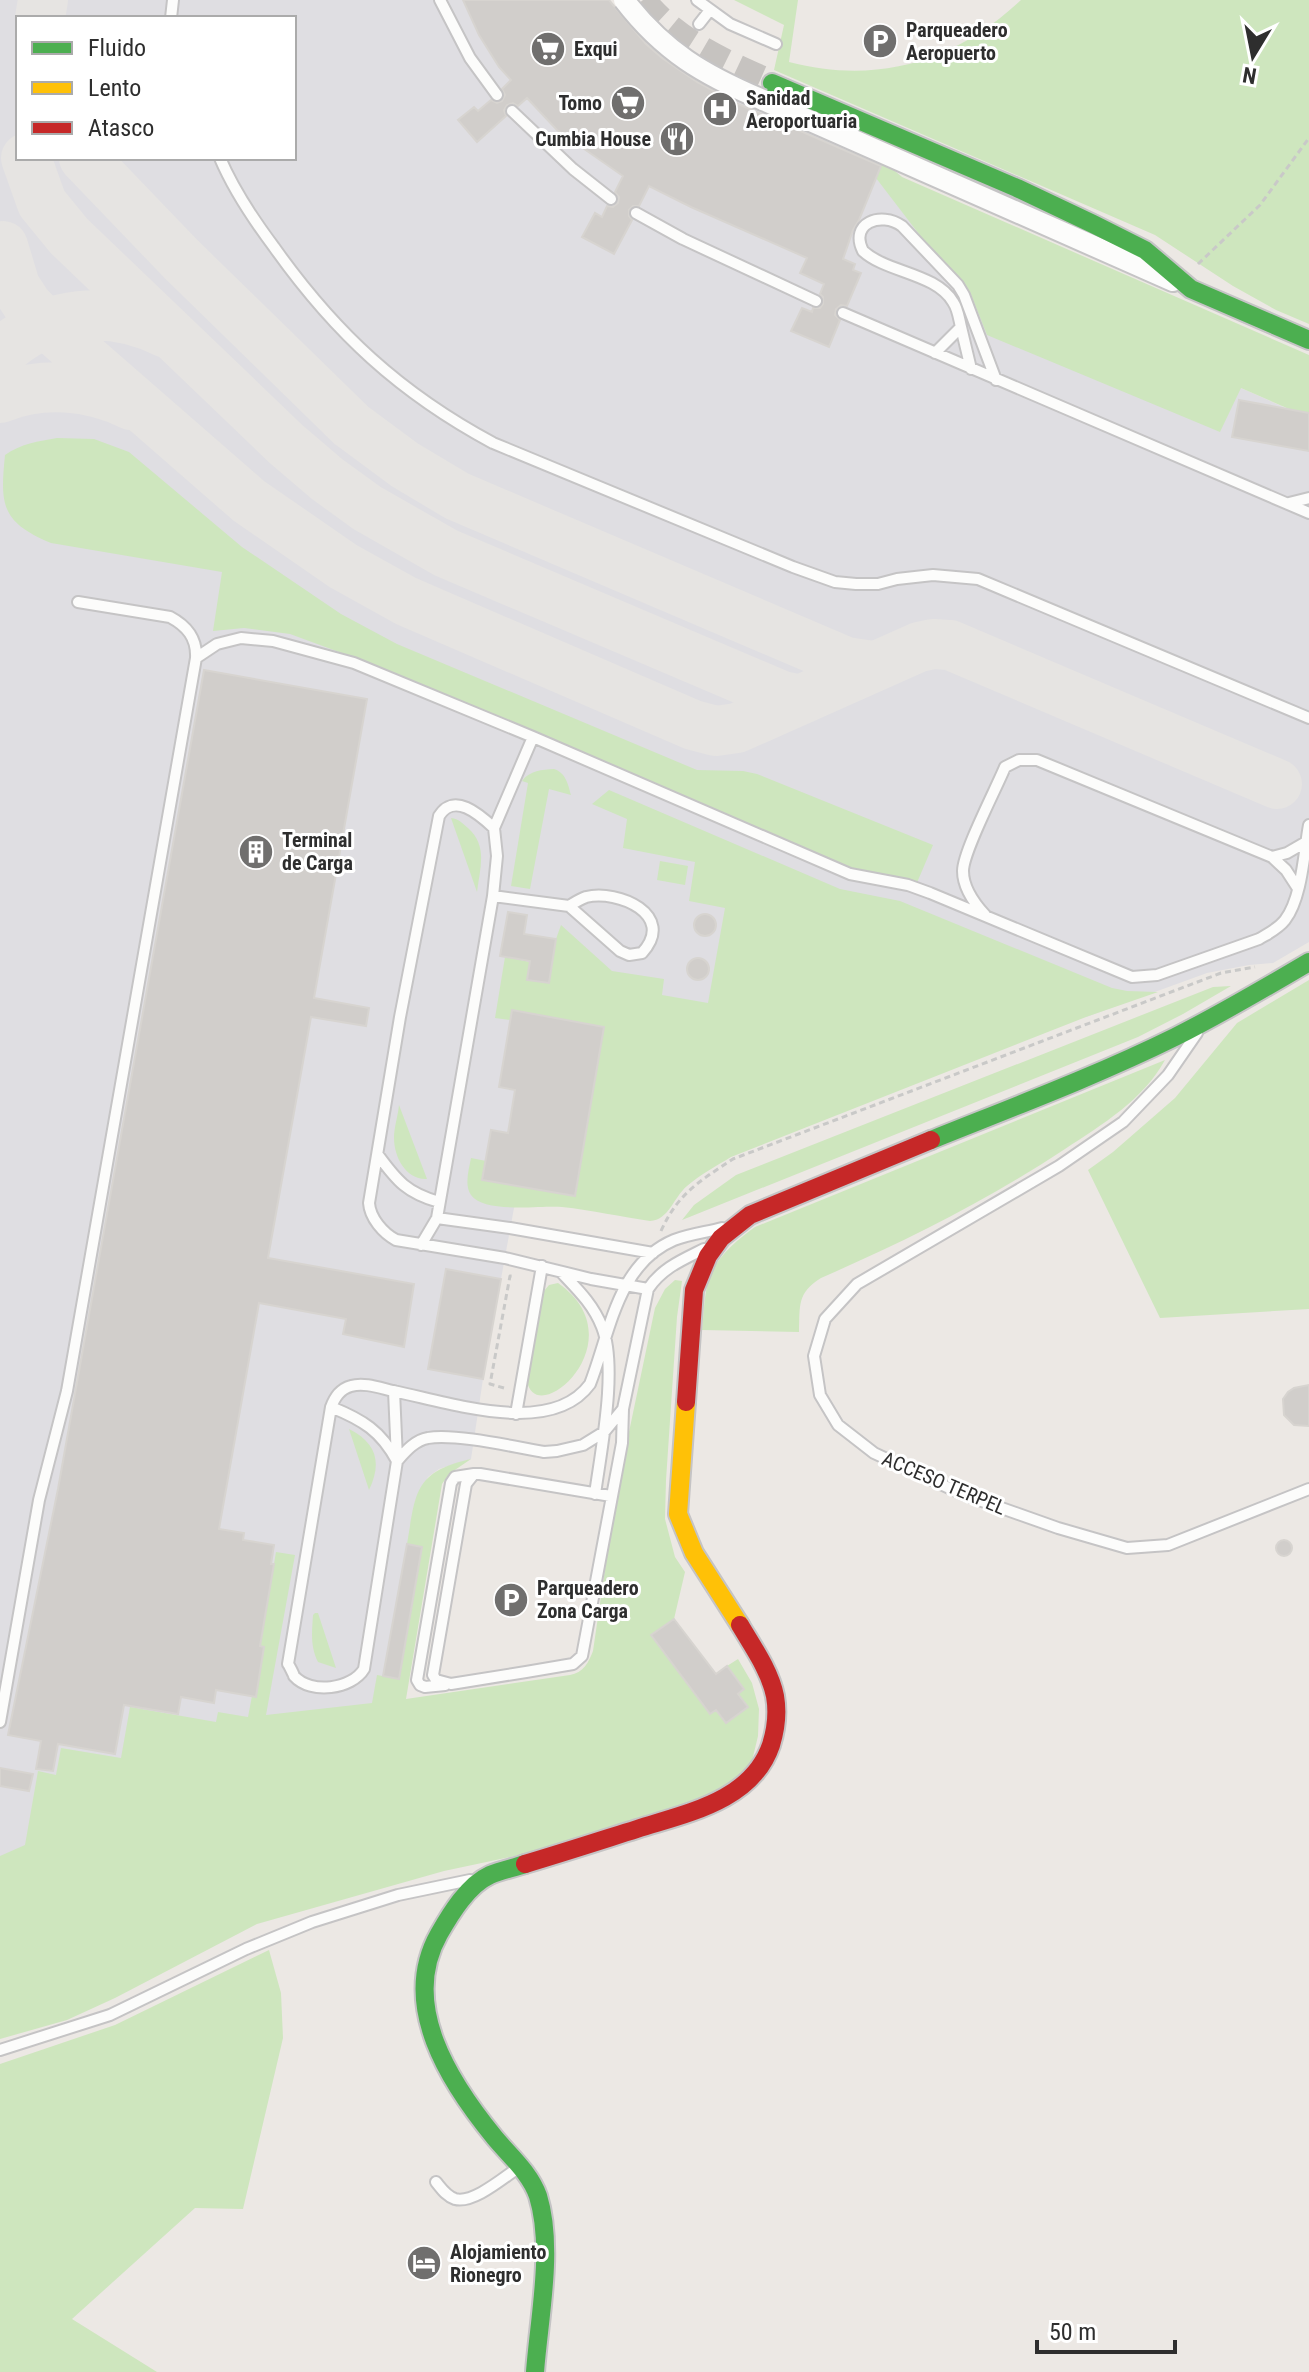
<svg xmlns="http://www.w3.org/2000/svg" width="1309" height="2372" font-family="'Roboto Condensed',sans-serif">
  <rect width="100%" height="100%" fill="#ece8e4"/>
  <path fill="#dfdee2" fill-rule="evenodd" d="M0,0H609L640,34L679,66L883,161L902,177L1241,388L1288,409L1309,413V942L1273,963L1249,965L1207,973L1086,1017L714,1048L592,1103L575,1196L518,1186L501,1279L446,1269L428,1369L483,1379L471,1459L439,1469L428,1477L415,1501L438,1505L405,1700L0,1894ZM18,18H294V158H18Z"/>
  <path fill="#cee6be" d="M734,0H798L789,62C877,85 955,62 1021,0H1309V324L1276,310L1233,286L1155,235L774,70L784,25Z
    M883,161L902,177L1309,355V413L1289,409L1241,388L1220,432L987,335L970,292L925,242L876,178Z
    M57,438L94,439L129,452L242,547L341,614L397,644L697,770L743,771L757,774L933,845L916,885L855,870L837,864L369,663L290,634L244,628L213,631L222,572L51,543C1,522 0,505 5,455C20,444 39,441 57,438Z
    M554,769C566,773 568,784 571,795L549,789L530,889L511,886L528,783L522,781C530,770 542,770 554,769Z
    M609,790L840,889L900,901L1112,988L1127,991L1158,992L1086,1017L731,1157C716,1166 700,1175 687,1186C673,1198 669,1220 650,1221C621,1217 592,1210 562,1207C542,1205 484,1214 471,1195C464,1185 469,1169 471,1158L486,1161L483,1180L575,1196L604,1028L512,1011L510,1020L495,1018L505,957L530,962L527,980L549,983L556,939L561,925L612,971L664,979L662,995L708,1003L725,908L689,901L695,862L623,848L627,819L592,804Z
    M451,818C459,819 462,823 468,828C488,846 480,868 477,892Z
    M660,861L688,866L685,885L657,880Z
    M1309,980V1309L1160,1318L1088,1170L1113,1152L1175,1098L1237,1023Z
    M1231,986L1183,1014L1138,1037L682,1220L694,1205L736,1175L1213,987Z
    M1165,1060C1143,1100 1103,1124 1065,1149C988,1200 906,1241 821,1278C797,1293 800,1305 799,1332L702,1330C704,1313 704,1294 709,1279C716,1257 738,1239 755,1227Z
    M399,1105L427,1179C406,1180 394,1157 394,1138C394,1127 398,1116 399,1105Z
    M675,1280L682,1281L677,1317L666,1480L665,1519L675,1557L685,1572L674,1619L652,1636L710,1713L716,1710L726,1723L748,1707L738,1694L744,1689L727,1666L738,1659L752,1683L759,1709L758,1736L752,1761L720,1794L524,1854L444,1871L257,1924L115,1998L67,2020L0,2039V1856L25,1845L38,1771L56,1775L61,1748L121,1758L130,1707L216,1722L218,1712L248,1717L252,1696H256L264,1647L260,1646L276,1552L295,1555L266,1715L372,1703L377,1675L399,1679L422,1548L407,1544C416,1492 414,1472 471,1459L449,1474L442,1484L406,1699L570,1675C583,1673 589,1662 593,1651L616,1494L655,1308L665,1289Z
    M558,1283C639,1340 536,1431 527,1381L544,1291L549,1285Z
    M349,1429C377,1443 382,1463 369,1490Z
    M315,1613H318L336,1668L318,1662C310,1646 312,1632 313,1615Z
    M269,1950L281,1993L283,2038L243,2209L195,2208L72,2319L157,2372H0V2064L115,2025Z"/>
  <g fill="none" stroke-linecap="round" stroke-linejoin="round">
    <path stroke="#e6e4e2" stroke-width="50" d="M40,18L43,0
      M26,158L42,203L69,236L286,444L327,479L367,508L446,553L782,696L797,699L805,698
      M84,158L181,259L351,425L405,465L457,496L846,662L873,666
      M3,246L15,286L28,306L46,324L249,501L343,566L406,601L693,725L716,731L737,728L919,647L933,644L950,645L1277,784
      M0,354C46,309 110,305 166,333
      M0,398C42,381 90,385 131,405"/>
  </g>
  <path fill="#d1cecb" stroke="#d7d4d0" stroke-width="2" d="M463,0H609L646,44L662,58L697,82L736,103L881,166L859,220L853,230L843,259L855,264L853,270L861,273L847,306L841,305L836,309L835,315L840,320L829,347L791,331L802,308L812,312L813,308H820L823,304V297L820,294L824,284L800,273L807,258L691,207L649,186L639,206H633L629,210V216L632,220L614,254L582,237L595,213L602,217L607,206L613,207L618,203L619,197L615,192L623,176L557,130L527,98L518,106L513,103L507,105L504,110L506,116L477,142L458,120L474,107L478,111L491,100L497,103L502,101L505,95L502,89L511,80L499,67L479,35Z
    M1239,400L1309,413V451L1232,437Z
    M204,670L367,699L314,998L369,1008L366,1026L311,1017L268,1258L414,1284L404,1347L343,1334L346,1319L259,1303L219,1529L244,1533L243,1540L274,1545L271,1564H274L260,1646L264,1647L256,1697L216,1690L214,1703L181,1697L178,1714L124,1705L115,1754L58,1744L53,1771L36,1769L41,1741L8,1735L58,1489Z
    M508,912L527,915L524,934L556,939L549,983L527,980L530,961L500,956Z
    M694 925a11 11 0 1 1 22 0a11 11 0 1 1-22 0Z
    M687 969a11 11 0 1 1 22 0a11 11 0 1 1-22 0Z
    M512,1010L604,1027L575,1196L482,1180L491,1130L508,1133L515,1090L499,1087Z
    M446,1269L501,1279L483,1379L428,1369Z
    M1309,1385V1426L1294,1425L1284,1415L1283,1399L1288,1392L1294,1388Z
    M1276 1548a8 8 0 1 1 16 0a8 8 0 1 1-16 0Z
    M407,1544L422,1547L399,1679L383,1676Z
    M674,1619L716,1674L727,1666L744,1689L738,1694L748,1707L726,1723L716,1710L710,1714L651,1635Z
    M0,1768L33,1774L29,1791L0,1786Z"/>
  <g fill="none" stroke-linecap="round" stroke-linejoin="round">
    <path stroke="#c6c3c0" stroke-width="26" stroke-dasharray="26 13" stroke-linecap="butt" d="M643,0C676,41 724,62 772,83"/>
    <g stroke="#c5c4c5" stroke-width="14">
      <path id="lane" d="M440,0L470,58L497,95
        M697,0L730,24L776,44
        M171,18L173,0
        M699,24L710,10
        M512,111L573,169L611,199
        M220,158C234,191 253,219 274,247C335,333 400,393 493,443L793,567L835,582L856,584H878L897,579L933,575L978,579L1309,718
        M636,213L683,239L816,301
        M843,313L1309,513
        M961,327L971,369
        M935,353L961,327C959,319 958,309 953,302C936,273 887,273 863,251C849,223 881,211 902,226L958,285L964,295L996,380
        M1289,503L1309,498
        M78,602L170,617C187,626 197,638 196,658L217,644L241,638L273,641L354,663L533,737L850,874L908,885L930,893L1132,977L1157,975L1259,939C1269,933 1278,929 1285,920C1302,898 1304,852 1309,825
        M494,828C479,814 454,792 439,816L400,1017L369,1203C370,1218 383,1233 396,1240L505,1258L591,1279L648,1289
        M1272,857L1286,870L1297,887
        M493,896L569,906L620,951L629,955L642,953C677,915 618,889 586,897C580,899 574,903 569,906
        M985,915C974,903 963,888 963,871C963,852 996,789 1005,767L1019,760H1037L1272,857L1287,853L1306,842
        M1197,1033L1168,1075L1123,1122L1059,1166L857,1284L825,1319L814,1356L820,1395L838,1425L874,1453L962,1494L1058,1528L1127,1548L1168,1545L1309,1489
        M378,1155C397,1181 407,1193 439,1202
        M437,1218L510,1228L653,1253
        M421,1245L437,1218L493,896L497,856L494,828L533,737
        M704,1249C682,1260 662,1268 648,1289L623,1409L604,1432L583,1445L557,1451L544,1452C515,1447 454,1433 428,1438C415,1440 405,1452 397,1461L364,1669C352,1689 311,1695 294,1676C294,1675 289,1665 288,1664L331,1407C335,1397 340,1389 351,1386C364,1382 380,1388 393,1391C448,1402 551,1438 590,1384C610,1333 617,1264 674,1240C689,1234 707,1232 722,1228
        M561,1272C577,1289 593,1304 602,1327C618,1367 601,1450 595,1494
        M394,1391L397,1459
        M331,1407C363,1420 381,1431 397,1461
        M516,1414L542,1266
        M611,1496L480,1474H474L466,1484L433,1675L436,1680L451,1684L526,1672L573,1664L582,1656L622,1443L623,1409
        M445,1685L425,1687L420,1685L417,1680L451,1483L455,1477L474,1474
        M0,1722L39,1500L67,1391L196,658
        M0,2050L110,2015L246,1949L312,1922L398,1895L470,1880
        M436,2182C441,2188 446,2196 455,2199C473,2204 503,2178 518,2168"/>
    </g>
    <g stroke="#c5c4c5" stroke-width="24">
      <path id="street" d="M763,100L1173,281"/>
    </g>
    <g stroke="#c5c4c5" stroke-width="22">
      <path id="fast" d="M772,83L1017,188L1093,224L1145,250L1191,289L1309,340
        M931,1140C1013,1107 1096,1076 1175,1037C1221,1014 1265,988 1309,962
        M525,1864C514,1868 501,1870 490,1875C468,1885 451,1913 439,1934C399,2005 450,2083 495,2138C510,2156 530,2173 538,2196C554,2248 539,2318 535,2372"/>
    </g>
    <g stroke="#c5c4c5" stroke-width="22">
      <path id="slow" d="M686,1402L678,1514L694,1553L740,1625"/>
    </g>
    <g stroke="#c5c4c5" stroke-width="22">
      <path id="jam" d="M686,1402L694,1290L708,1256L721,1238L750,1215L931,1140
        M525,1864C562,1853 599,1841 637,1829C687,1813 752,1801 771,1745C776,1729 778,1713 775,1696C770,1671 753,1647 740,1625"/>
    </g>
    <path stroke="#c9c9c8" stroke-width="3" stroke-dasharray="6 4" stroke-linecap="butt" d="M1198,264L1260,205L1309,138
      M661,1231C678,1193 700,1181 733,1159L1221,973L1255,967
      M504,1388L490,1384L510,1276H512"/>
    <use href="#lane" stroke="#fcfcfb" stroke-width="10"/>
    <use href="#street" stroke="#fcfcfb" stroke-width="20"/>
    <use href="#fast" stroke="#4caf50" stroke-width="18"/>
    <use href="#slow" stroke="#ffc107" stroke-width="18"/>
    <use href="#jam" stroke="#c62828" stroke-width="18"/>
    <g stroke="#c5c4c5" stroke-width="24" stroke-linecap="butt">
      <path id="street-bridge" d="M624,0C664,52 704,75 763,100"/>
    </g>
    <use href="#street-bridge" stroke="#fcfcfb" stroke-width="20"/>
  </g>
  <defs>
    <g id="parking-disc" transform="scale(1.8)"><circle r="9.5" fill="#706f6e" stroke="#fff"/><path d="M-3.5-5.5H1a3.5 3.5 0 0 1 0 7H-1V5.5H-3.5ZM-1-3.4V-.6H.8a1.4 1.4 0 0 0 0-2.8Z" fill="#fff"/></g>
    <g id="supermarket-disc" transform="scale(1.8)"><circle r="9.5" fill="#706f6e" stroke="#fff"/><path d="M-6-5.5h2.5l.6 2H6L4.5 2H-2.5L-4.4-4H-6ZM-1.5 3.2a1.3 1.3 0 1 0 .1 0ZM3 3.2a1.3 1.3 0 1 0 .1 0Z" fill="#fff"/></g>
    <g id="hospital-disc" transform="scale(1.8)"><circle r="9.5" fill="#706f6e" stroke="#fff"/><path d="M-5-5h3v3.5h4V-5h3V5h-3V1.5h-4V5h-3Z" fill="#fff"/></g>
    <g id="restaurant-disc" transform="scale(1.8)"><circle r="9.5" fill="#706f6e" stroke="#fff"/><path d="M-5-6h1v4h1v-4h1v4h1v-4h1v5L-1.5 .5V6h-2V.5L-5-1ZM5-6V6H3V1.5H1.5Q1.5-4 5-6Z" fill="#fff"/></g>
    <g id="building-disc" transform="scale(1.8)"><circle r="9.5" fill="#706f6e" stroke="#fff"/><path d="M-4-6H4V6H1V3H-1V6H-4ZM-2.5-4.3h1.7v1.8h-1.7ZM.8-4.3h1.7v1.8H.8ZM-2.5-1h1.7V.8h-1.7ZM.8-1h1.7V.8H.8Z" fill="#fff"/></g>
    <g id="hotel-disc" transform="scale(1.8)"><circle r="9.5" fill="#706f6e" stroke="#fff"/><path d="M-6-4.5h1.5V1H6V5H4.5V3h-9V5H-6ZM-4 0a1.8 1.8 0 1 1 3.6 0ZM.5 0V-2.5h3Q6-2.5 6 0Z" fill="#fff"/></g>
  </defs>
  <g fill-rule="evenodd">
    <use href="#parking-disc" x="880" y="41"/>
    <use href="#supermarket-disc" x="548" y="49"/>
    <use href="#supermarket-disc" x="628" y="103"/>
    <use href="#hospital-disc" x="720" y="109"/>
    <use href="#restaurant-disc" x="677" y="139"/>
    <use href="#building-disc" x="256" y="852"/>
    <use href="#parking-disc" x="511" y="1600"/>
    <use href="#hotel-disc" x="424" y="2263"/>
  </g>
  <g text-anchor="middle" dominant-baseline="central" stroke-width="6" stroke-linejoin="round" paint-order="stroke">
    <g font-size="20" font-weight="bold" fill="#2e2e2e" stroke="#fff" text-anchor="start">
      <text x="906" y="30">Parqueadero<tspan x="906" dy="23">Aeropuerto</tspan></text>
      <text x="574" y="49">Exqui</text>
      <text x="746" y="98">Sanidad<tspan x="746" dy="23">Aeroportuaria</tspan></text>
      <text x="602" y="103" text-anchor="end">Tomo</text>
      <text x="651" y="139" text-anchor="end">Cumbia House</text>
      <text x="282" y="840">Terminal<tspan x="282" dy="23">de Carga</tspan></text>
      <text x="537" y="1588">Parqueadero<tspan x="537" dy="23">Zona Carga</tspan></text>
      <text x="450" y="2252">Alojamiento<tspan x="450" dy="23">Rionegro</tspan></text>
    </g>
    <g font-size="20" fill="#2e2e2e" stroke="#fff">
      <text transform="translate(944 1483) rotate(23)">ACCESO TERPEL</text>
    </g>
  </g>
  <rect x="16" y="16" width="280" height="144" fill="#ffffff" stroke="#ababab" stroke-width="2"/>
  <rect x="32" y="42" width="40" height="12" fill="#4caf50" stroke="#ababab" stroke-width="2"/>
  <text x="88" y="56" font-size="24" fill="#2e2e2e">Fluido</text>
  <rect x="32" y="82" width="40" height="12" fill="#ffc107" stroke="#ababab" stroke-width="2"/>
  <text x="88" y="96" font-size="24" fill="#2e2e2e">Lento</text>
  <rect x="32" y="122" width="40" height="12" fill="#c62828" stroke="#ababab" stroke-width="2"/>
  <text x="88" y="136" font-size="24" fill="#2e2e2e">Atasco</text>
  <g transform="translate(1253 56) rotate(190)" stroke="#ffffff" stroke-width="6" paint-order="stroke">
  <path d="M0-6L14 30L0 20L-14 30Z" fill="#2e2e2e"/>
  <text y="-12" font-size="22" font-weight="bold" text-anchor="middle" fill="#2e2e2e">N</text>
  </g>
  <path d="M1037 2340v12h138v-12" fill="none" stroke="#2e2e2e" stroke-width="4"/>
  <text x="1049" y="2340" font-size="24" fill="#2e2e2e" stroke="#ffffff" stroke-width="6" paint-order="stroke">50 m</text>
</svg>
